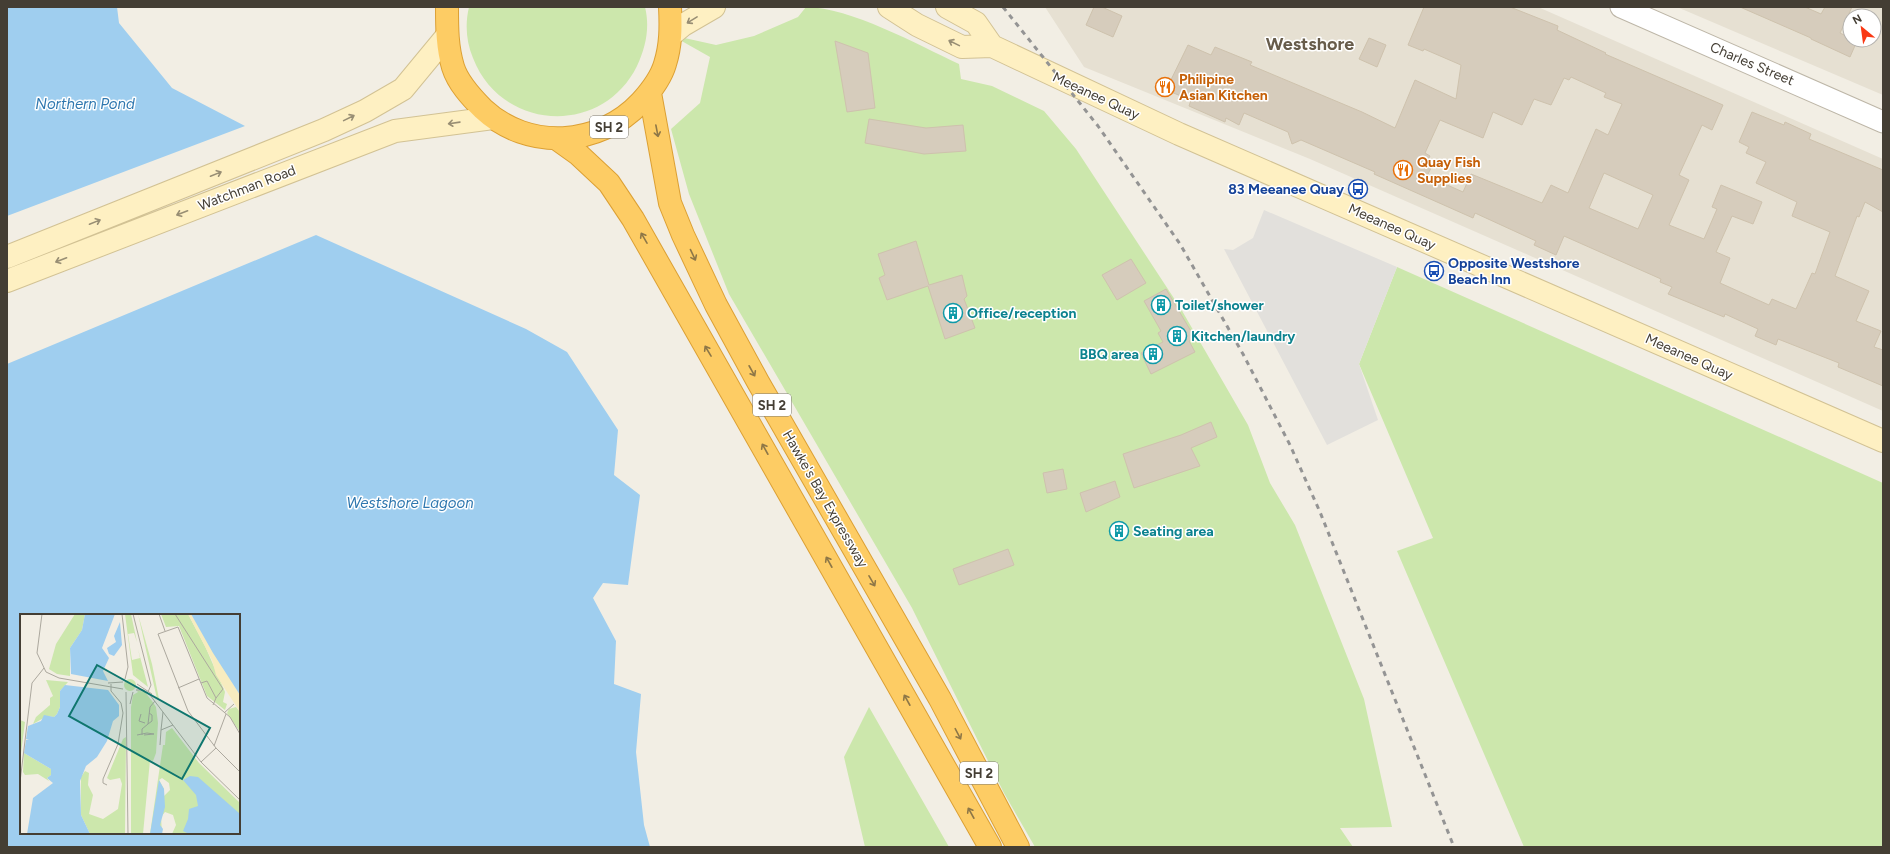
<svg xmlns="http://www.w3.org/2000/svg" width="1890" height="854" font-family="Figtree,sans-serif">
  <rect width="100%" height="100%" fill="#f2eee4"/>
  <path fill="#e6e0d2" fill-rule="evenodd" d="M1045,7H1538L1883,159V411L1310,159L1084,67Z
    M1677,7H1883V95ZM1850,16H1874V40H1850Z"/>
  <path fill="#cce7ac" d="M469,7H645C650,27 646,47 637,66C602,137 501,131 473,58C466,41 465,24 469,7Z
    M806,7C850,7 918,45 959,64L961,79L992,86L1044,111L1076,149L1181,309L1248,425L1270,483L1295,525L1364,699L1392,827L1340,828L1353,847H1035L1004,793L912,608L729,294L689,194L671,129L700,103L710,57L671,35L716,45L754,36L798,17Z
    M1397,267L1883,483V847H1524L1397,551L1433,538L1359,364Z
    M869,707L949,847H865L844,757Z"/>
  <path fill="#e2e0dc" d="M1264,210L1397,267L1359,364L1378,420L1327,445L1224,249L1233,250L1253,238Z"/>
  <path fill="#9fceef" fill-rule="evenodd" d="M7,7H117L119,23L172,88L245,126L7,216Z
    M316,235L526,329L567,352L618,430L614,475L640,495L628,585L603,583L593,598L616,641L614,684L641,694L636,752L644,825L650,847H7V364ZM21,615H239V833H21Z"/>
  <path fill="#d6ccbc" stroke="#cec2ad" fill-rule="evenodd" d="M1094,7H1102L1122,16L1113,37L1086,25Z
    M1424,7H1510L1558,26L1557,30L1606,53L1605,54L1723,105L1712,130L1702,125L1679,175L1689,180L1669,225L1704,239L1717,209L1712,207L1721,185L1762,202L1753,224L1732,216L1716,252L1730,258L1720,283L1769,305L1772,299L1796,309L1812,273L1815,274L1830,232L1792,216L1797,202L1756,183L1766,162L1746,153L1749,147L1739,142L1752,112L1784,125L1785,122L1811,134L1809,139L1883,170V212L1865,202L1859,217L1857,216L1835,276L1869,291L1856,321L1881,331L1874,347L1883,350V386L1838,367L1839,363L1778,339L1776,345L1755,336L1758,329L1725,314L1724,317L1668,294L1672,287L1660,282L1661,279L1564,236L1556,255L1534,245L1536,241L1475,213L1473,218L1374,174L1375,172L1301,140L1292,144L1288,132L1244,113L1239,125L1226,118L1225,122L1189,106L1191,100L1166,90L1188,45L1211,55L1215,47L1252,62L1250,65L1362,112L1395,128L1415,80L1456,99L1461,65L1424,49L1423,51L1408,45ZM1571,77L1606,93L1604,97L1622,104L1608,135L1596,129L1568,193L1551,185L1542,203L1471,174L1463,192L1427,176L1432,166L1426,163L1430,156L1425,153L1440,120L1483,138L1493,112L1522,125L1534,99L1551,105L1564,78L1569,80ZM1604,173L1653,195L1638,229L1589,208Z
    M1740,7H1805L1821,14L1825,7H1852L1840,33L1850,38V40L1857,41L1850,57L1811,39V38Z
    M1369,38L1386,45L1377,67L1359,59Z
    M835,41L868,53L875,108L847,112Z
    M869,119L926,128L963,125L966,151L924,154L865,143Z
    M916,241L929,285L962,275L967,296L964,299L975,328L945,339L928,286L887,300L879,278L885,275L878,254Z
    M1131,259L1146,283L1117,300L1102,275Z
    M1166,289L1195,338L1189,341L1195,352L1151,374L1141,353L1163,342L1158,333L1161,331L1144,301Z
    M1211,422L1217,437L1191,448L1200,466L1134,488L1123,454L1181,435Z
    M1063,469L1067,489L1047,493L1043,473Z
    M1115,481L1120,497L1086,512L1080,493Z
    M1008,549L1014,565L959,585L953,569Z"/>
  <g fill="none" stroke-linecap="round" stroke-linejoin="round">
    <g stroke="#bdb6a7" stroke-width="23">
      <path id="street" d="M1621,7L1883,122"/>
    </g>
    <g stroke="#d2c294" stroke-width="24">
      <path id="secondary" d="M889,7L917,25L962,47L992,46L1179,134L1883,441
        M947,7L976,23L992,46
        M671,35L683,25L714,7
        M7,257L324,130L365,111L403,89L446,37
        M7,281L395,131L493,118"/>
    </g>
    <g stroke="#dca034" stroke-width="24">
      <path id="highway" d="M447,7C447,28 447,47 453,67C458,83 471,97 483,109C528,151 599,147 641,102C650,92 661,78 665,64C671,45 671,27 670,7
        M650,93L670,203L683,235L716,305L758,382L940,699L1018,847
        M557,139L578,154L609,183L633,219L990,847"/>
    </g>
    <use href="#street" stroke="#fff" stroke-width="21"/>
    <use href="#secondary" stroke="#fef0c2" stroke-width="22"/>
    <use href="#highway" stroke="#fdcc64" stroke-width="22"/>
    <path stroke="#949494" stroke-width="3" stroke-dasharray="5 5" stroke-linecap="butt" d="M1003,7L1098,126L1180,244L1243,354L1290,445L1320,512L1454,847"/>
  </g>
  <defs><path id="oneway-shaft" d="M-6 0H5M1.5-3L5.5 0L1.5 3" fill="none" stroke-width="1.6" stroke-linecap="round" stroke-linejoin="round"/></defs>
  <g stroke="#988e74">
    <use href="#oneway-shaft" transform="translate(692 20) rotate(148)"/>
    <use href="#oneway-shaft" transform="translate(954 43) rotate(-154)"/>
    <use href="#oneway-shaft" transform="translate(349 118) rotate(-26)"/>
    <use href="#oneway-shaft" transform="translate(454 123) rotate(172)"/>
    <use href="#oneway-shaft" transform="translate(216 174) rotate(-22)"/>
    <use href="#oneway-shaft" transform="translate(182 213) rotate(159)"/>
    <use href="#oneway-shaft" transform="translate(95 222) rotate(-22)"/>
    <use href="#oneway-shaft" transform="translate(61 260) rotate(159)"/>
  </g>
  <g stroke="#8e7747">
    <use href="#oneway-shaft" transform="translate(657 131) rotate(79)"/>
    <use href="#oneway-shaft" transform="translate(644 238) rotate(-120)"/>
    <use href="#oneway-shaft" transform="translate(693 255) rotate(65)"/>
    <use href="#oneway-shaft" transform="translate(708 351) rotate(-121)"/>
    <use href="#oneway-shaft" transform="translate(752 371) rotate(61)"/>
    <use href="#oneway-shaft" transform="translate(765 449) rotate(-119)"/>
    <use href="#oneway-shaft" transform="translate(829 562) rotate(-119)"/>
    <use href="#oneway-shaft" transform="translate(872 581) rotate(60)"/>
    <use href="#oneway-shaft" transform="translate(907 700) rotate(-119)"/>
    <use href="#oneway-shaft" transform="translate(958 734) rotate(62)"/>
    <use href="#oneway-shaft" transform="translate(971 813) rotate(-119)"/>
  </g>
  <defs>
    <g id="restaurant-ring" transform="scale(1)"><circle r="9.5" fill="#fff" stroke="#e8710a" stroke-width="1.5"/><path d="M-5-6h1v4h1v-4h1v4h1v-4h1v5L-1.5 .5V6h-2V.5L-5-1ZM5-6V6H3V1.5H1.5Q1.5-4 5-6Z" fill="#e8710a"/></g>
    <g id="bus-ring" transform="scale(1)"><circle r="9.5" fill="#fff" stroke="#1a4fb4" stroke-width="1.5"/><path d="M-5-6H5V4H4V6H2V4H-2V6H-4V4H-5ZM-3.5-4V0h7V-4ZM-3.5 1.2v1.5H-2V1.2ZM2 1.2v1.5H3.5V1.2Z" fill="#1a4fb4"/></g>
    <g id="building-ring" transform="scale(1)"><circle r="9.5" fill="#fff" stroke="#0f9aa8" stroke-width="1.5"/><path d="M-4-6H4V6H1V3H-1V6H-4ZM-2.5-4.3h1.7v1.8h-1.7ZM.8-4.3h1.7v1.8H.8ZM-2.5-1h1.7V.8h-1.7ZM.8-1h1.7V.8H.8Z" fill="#0f9aa8"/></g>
  </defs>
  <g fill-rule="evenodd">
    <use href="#restaurant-ring" x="1165" y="87"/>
    <use href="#restaurant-ring" x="1403" y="170"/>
    <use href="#bus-ring" x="1358" y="189"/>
    <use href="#bus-ring" x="1434" y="271"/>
    <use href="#building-ring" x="1161" y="305"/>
    <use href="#building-ring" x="953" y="313"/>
    <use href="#building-ring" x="1177" y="336"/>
    <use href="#building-ring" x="1153" y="354"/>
    <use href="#building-ring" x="1119" y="531"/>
  </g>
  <g text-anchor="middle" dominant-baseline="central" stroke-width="3" stroke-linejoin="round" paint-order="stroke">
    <g fill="#fff" stroke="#7c7871" stroke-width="1">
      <rect x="590" y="116" width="38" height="22" rx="3"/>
      <rect x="753" y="394" width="38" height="22" rx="3"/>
      <rect x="960" y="762" width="38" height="22" rx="3"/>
    </g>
    <g font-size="13" font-weight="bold" fill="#443e34">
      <text x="609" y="127">SH 2</text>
      <text x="772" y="405">SH 2</text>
      <text x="979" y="773">SH 2</text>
    </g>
    <g font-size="14" fill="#443e34" stroke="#fff">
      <text transform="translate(1752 64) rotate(23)">Charles Street</text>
      <text transform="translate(1096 96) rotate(25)">Meeanee Quay</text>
      <text transform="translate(247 188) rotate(-21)">Watchman Road</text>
      <text transform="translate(1392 227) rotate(24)">Meeanee Quay</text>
      <text transform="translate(1689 357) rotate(24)">Meeanee Quay</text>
      <text transform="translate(825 499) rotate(60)">Hawke's Bay Expressway</text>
    </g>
    <g font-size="14" font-weight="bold" fill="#c56008" stroke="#fff" text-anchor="start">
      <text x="1179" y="79">Philipine<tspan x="1179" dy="16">Asian Kitchen</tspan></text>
      <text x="1417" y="162">Quay Fish<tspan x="1417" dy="16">Supplies</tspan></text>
    </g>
    <g font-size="14" font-weight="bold" fill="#164399" stroke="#fff" text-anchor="end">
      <text x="1344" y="189">83 Meeanee Quay</text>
      <text x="1448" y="263" text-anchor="start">Opposite Westshore<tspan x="1448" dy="16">Beach Inn</tspan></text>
    </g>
    <g font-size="14" font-weight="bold" fill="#0d838f" stroke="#fff" text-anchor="start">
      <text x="1175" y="305">Toilet/shower</text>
      <text x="967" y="313">Office/reception</text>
      <text x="1191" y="336">Kitchen/laundry</text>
      <text x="1139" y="354" text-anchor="end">BBQ area</text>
      <text x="1133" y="531">Seating area</text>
    </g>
    <g font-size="15" font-style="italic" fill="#2e77af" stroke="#fff">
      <text x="85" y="104">Northern Pond</text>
      <text x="410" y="503">Westshore Lagoon</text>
    </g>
    <g font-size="18" font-weight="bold" fill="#675c4b" stroke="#fff">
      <text x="1310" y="44">Westshore</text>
    </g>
  </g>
  <g transform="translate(20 614)">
    <rect width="220" height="220" fill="#f2eee4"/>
    <path d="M55,0H65L62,16L50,34V62L37,60L29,55L36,30ZM105,0H111L117,28L114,19L108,20L112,46L120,44L118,35L128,73L113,61ZM118,0L132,50L139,85H137ZM141,0H168L185,32L202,71L205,78L203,88L207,90L205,96L187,82L159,12L146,13ZM104 71a6 6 0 1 1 12 0a6 6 0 1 1-12 0ZM26,66L48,68L40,77V93L37,100L34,103L27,102L13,110L16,103L30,91V84L33,82ZM116,76L125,78L132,87L136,93L138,109L136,139L133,147L130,146L123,220H111V93L113,81L118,78ZM216,93L220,98V118L207,99L209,95ZM0,106L5,108L0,147ZM152,114L179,149L220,189V220H152L156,211L153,201L145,198L141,203L142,220H130L143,131H145L146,118ZM142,164L149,169L150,176L144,182V175L139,166ZM106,123L105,220H70L61,201V163L65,157L69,159L68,171L73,181L69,200L83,205L98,195L102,170L100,164L90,166L87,164L103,125ZM4,139L31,155V161L27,164L29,167L18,160L5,161L3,158Z" fill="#cce7ac" fill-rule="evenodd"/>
    <path d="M168,0H171L220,81V98L196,61L192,46Z" fill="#f7ecbf"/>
    <path d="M65,0H95L82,34L89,44L83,57L88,67L51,60L50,34L62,16ZM171,0H220V81L193,39ZM100,8L102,31L94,42L89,40L87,34L96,28L94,22ZM45,71L88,76L99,91V102L93,107L87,127L77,143L66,152L60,167L61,201L70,220H7L13,184L33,169L27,164L31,161V155L4,139L6,126H9L6,125L8,112L21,107L24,101L34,103L37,100L40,93V77ZM170,162L178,163L219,199L220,220H169L163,217L168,205L169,195L178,192L176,181L163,166ZM139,166L144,175L145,193L140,211L143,215L142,220H130Z" fill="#9fceef"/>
    <path fill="none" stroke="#aca89e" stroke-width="1" d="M22,0L17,39L26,58L39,64L103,75M102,0L108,53L105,65M113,0L131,71L128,78M139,0L145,17M155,0L203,75L196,84M88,69L103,68M181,69L187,67L196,84L193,91M117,70L132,80M158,74L179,65M116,76H124L130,81L181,148L220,186M106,78L108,220M110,90L113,78M143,98L141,116L153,111M204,99L214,90M121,100L119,107L125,109M128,110L132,107V101L129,99M220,120L210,103L187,84L158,13L138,20L168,97L196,134L220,158M117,121L127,119L134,120L124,121M122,121V115L128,110L130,93L135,87M140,131L141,116M194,132L206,100M181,148L196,134M0,168L12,69L24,54M87,171L83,169V165L98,130L103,99L101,89L91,77V70"/>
    <path fill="#0f766e" fill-opacity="0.15" stroke="#0f766e" stroke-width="2" d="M77,51L190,114L162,165L49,102Z"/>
    <rect width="220" height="220" fill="none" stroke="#443e34" stroke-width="2"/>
  </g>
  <rect width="1890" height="854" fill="none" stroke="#443e34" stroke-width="16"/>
  <g transform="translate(1862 28) rotate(331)"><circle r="19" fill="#ffffff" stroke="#b4b2ae"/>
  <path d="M0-3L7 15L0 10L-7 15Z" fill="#f93914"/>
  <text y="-6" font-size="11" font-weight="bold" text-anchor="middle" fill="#443e34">N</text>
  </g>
</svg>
